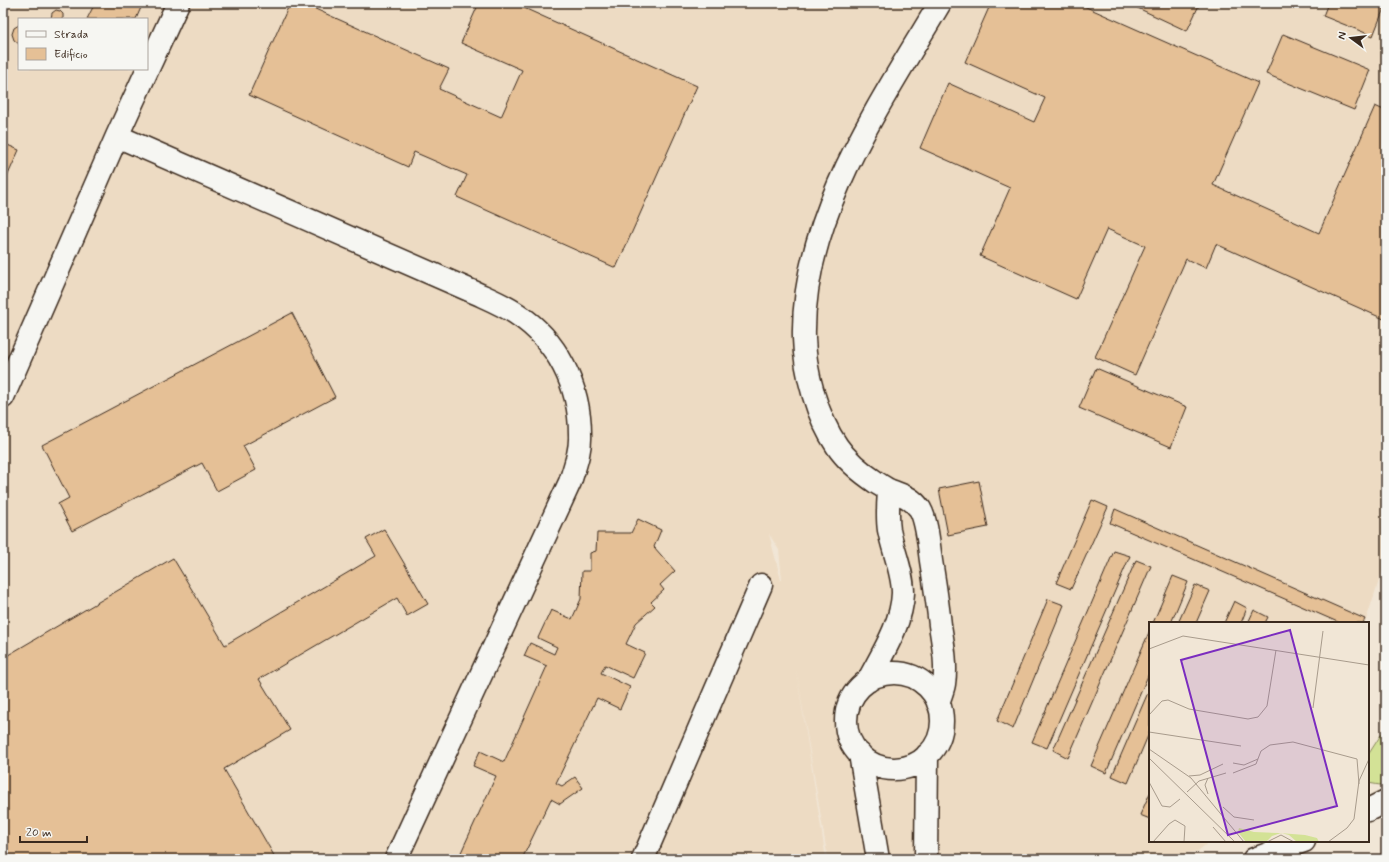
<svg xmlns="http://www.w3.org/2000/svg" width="1389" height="862" font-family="Mynerve,sans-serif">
  <rect width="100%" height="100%" fill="#f1e6d6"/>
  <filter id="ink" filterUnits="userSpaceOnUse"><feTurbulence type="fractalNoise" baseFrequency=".025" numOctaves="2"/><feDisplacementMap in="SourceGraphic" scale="8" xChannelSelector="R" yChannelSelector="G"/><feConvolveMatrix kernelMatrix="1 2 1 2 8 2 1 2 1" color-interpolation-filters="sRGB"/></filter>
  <g filter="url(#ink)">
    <path fill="#eddbc3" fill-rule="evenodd" d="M3,3H1386V559L1365,623H1150V841H1210L1198,851L1176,855L1169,859H828L796,669L826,859H3ZM19,19H147V69H19ZM769,534L779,550L782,580H781Z"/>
    <path fill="#d3e296" stroke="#87865a" d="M1386,727V783L1380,785L1368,783V755Z"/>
    <path fill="#e5c096" stroke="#3b2a1e" d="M95,3H143L136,19H87Z
      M290,3H302L449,69L439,89L501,117L522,70L461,43L479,3H513L697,86L616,268L457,197L467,175L414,152L408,167L249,95Z
      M991,3H1077L1258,83L1213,185L1319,233L1375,106L1386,111V320L1216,244L1206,268L1186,259L1135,375L1095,357L1145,246L1107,229L1076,299L980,256L1010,188L920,148L948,83L1034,122L1045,98L965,62Z
      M1127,3H1200L1187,31Z
      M1328,3H1386L1373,36L1323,16Z
      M56,10L60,11L63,14V19H51L52,13Z
      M19,25V44L14,40L12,34L14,28Z
      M1283,34L1370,70L1354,110L1266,74Z
      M3,143L19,150L3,186Z
      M292,313L335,397L243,446L256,470L217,491L202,463L72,531L58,504L69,498L42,445Z
      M1096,368L1187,407L1171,447L1079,408Z
      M979,481L988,527L948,535L939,489Z
      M1092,500L1108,507L1071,589L1056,583Z
      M1115,509L1365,619L1363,623H1340L1110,523Z
      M638,519L661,530L654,547L675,571L660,585L664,590L651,602L655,606L636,623L626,644L645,653L633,678L605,665L601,673L630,687L620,709L597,698L556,783L562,786L575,777L583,788L560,804L551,799L522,859H458L496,776L473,766L480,751L504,762L547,666L524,656L530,643L554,654L557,647L538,638L551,610L572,619L581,599L582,571H590V553L596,551L597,533H631Z
      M384,529L428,604L407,616L397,598L259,679L290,730L224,769L276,859H3V658L173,558L225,645L376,556L366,539Z
      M1114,551L1130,556L1047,748L1032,742Z
      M1136,560L1151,566L1068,758L1053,750Z
      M1173,576L1188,582L1171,623H1153Z
      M1195,585L1210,591L1196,623H1178Z
      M1048,599L1064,605L1013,729L997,721Z
      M1234,601L1247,608L1241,623H1224Z
      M1254,610L1268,617L1265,623H1248Z
      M1150,630V671L1106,773L1091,766Z
      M1150,688V731L1128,783L1112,776Z
      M1150,793V819L1140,815Z"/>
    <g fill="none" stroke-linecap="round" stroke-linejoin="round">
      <g stroke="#3b2a1e" stroke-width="25">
        <path id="minor" d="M117,136L476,293C489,299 504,305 517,314C557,340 580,386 580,434C581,450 575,466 570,482L396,859
          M3,397L117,136L178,3
          M846 721a48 48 0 1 1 96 0a48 48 0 1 1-96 0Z
          M868,681C882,654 902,624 903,593C903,572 893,551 889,530C887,517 888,504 889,491
          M938,703C940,697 943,690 944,684C947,665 943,644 940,625C938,606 935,586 932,567C929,551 928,523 920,509C911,497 904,496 891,491C886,489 882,486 877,483C862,473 847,461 837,446C817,417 805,373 804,338C801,217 881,103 940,3
          M860,754L878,859
          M1368,810L1386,801
          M643,859L761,585
          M926,859L927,755
          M1254,859L1304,841"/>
      </g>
      <use href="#minor" stroke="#f6f6f2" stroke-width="22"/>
    </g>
  </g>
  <g transform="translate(1149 622)">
    <rect width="220" height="220" fill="#f1e6d6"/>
    <path d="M90,206L105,210L130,211L156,213L168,216L170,220H148L140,213L132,211L123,214L117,220H97L89,210Z" fill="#d3e296"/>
    <path fill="none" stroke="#a89b8c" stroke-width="1" d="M0,27L34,14L220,43M164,86L174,9M0,93L13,79L19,78L40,87L99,97L109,95L118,84L127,28M0,110L92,124M0,127L42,156L95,220M0,136L86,220M84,141L95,143L109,137M84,151L107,142L112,129L121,123L144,120L208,137L210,162M40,154L51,153L74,142M0,160L13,184L21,185L31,177M38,170L50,159L77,151M59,172L56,163L59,156M74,185L85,195L105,198M64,205L77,220M4,220L20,202L26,198L36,204L35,220M118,220L132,213L145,220M179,220L198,206L205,197L210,159L220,137"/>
    <path fill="#7b2cbf" fill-opacity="0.15" stroke="#7b2cbf" stroke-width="2" d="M141,8L188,184L79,213L32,38Z"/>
    <rect width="220" height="220" fill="none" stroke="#3b2a1e" stroke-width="2"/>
  </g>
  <rect width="1389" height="862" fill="none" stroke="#f6f6f2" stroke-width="16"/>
  <rect x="8" y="8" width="1373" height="846" fill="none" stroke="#3b2a1e" stroke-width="1.5" filter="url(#ink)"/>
  <rect x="18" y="18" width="130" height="52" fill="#f6f6f2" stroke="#aba49d"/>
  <rect x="26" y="31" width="20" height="6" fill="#f6f6f2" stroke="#aba49d"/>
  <text x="54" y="38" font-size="12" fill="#3b2a1e">Strada</text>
  <rect x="26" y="48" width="20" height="12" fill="#e5c096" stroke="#aba49d"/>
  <text x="54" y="58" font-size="12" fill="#3b2a1e">Edificio</text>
  <g transform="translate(1351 38) rotate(285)" stroke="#f6f6f2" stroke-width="3" paint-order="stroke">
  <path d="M0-3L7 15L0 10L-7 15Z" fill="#3b2a1e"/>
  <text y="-6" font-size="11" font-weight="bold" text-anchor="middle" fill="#3b2a1e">N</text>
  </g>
  <path d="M20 836v6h67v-6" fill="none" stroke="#3b2a1e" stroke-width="2"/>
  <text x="26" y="836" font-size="12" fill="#3b2a1e" stroke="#f6f6f2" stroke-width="3" paint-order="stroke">20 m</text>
</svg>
